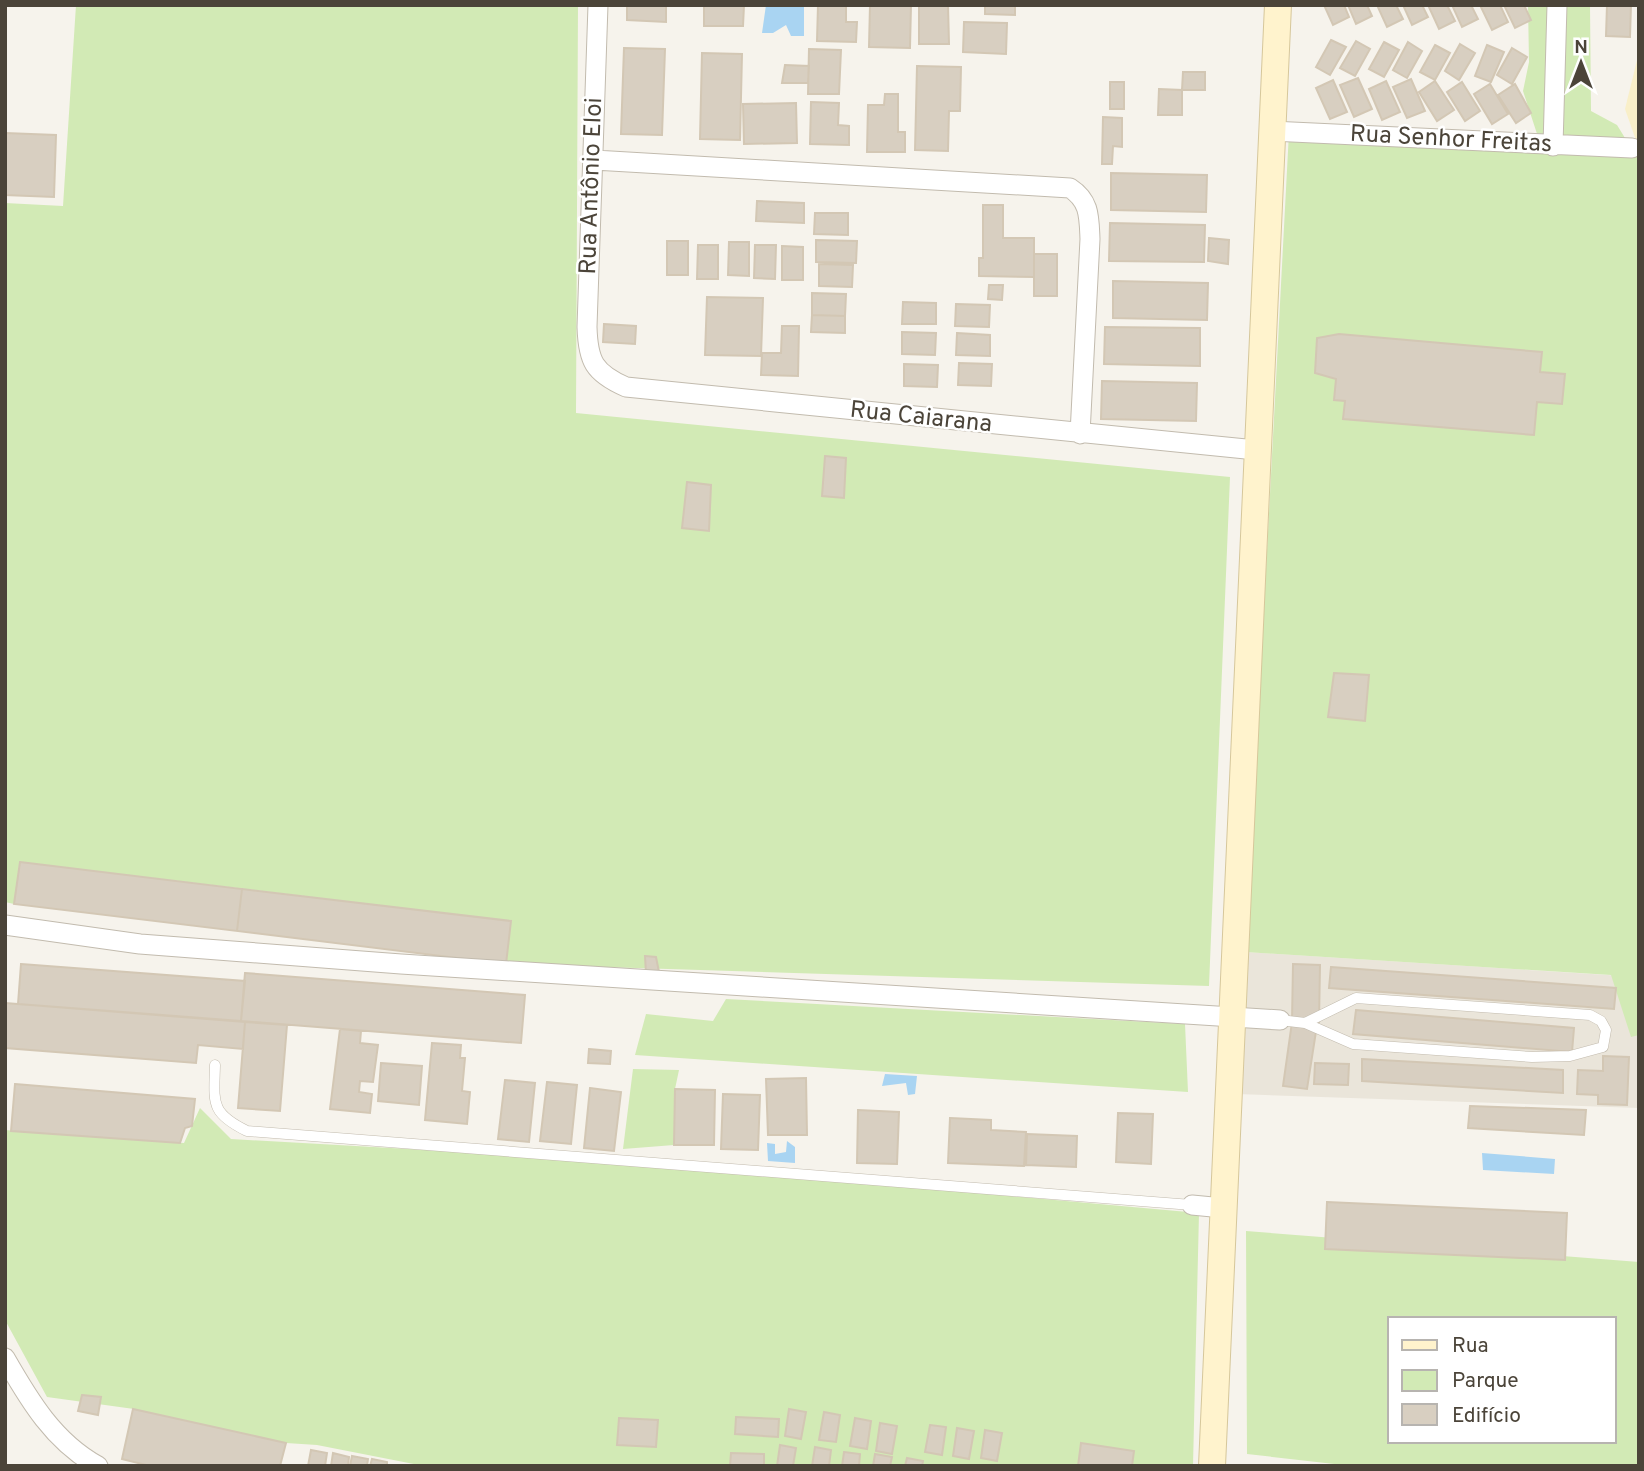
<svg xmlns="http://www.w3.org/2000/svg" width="1644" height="1471" font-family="Overpass,sans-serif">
  <rect width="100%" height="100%" fill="#f6f3ec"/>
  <path fill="#eae5da" d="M1246,952L1639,977V1108L1237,1094Z"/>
  <path fill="#d2eab5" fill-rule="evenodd" d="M76,5H578L576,413L1230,477L1209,986L506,964L511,921L20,862L14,904L5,902V203L63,206Z
    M1528,5H1590L1591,111L1617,125L1625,138L1539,140L1523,91L1529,62Z
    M1289,132L1639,154V1035L1631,1037L1611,975L1246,952Z
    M726,999L1185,1024L1188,1092L635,1055L646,1014L713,1021Z
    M633,1069L679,1070L675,1089L674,1145L623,1149Z
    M200,1108L231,1139L622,1161L1199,1213L1193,1466H424L317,1445L286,1443L134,1409L47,1397L5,1320V1130L184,1143Z
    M1246,1231L1639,1262V1466H1352L1247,1454ZM1390,1319H1614V1441H1390Z"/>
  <path fill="#f9efc9" d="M1639,52V149L1625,109Z"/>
  <path fill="#a9d4f2" d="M766,5L804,7V36H791L786,25L773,33H762Z
    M885,1074L917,1076L915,1094L908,1095L906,1083L882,1086Z
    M787,1141L795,1147V1163L768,1161L767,1143L775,1144V1154L786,1152Z
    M1482,1153L1555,1159L1554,1174L1483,1170Z"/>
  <path fill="#d8cfc1" stroke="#d3c7b4" stroke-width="2" d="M627,5H666V22L627,20Z
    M704,5H744L743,26H704Z
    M818,5H846V22H857L856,42L817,41Z
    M870,5H911L910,48L869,47Z
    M919,5H948L949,44H919Z
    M985,5H1015V15L985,14Z
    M1324,5H1344L1349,17L1333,25Z
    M1348,5H1367L1372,16L1356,24Z
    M1377,5H1396L1403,19L1387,27Z
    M1403,5H1422L1428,17L1412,25Z
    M1428,5H1447L1455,21L1439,29Z
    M1452,5H1471L1478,19L1462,27Z
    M1480,5H1500L1508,22L1492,30Z
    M1504,5H1524L1531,20L1515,28Z
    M1607,5H1631L1630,37L1606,36Z
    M964,22L1007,23L1006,54L963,52Z
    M1331,40L1346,47L1330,75L1316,67Z
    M1356,41L1370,49L1355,76L1340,68Z
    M1384,42L1399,50L1384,77L1369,69Z
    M1408,42L1422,51L1407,78L1393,70Z
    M1460,44L1475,53L1459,80L1445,71Z
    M1435,45L1450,53L1435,80L1420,72Z
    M1487,45L1504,52L1491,82L1475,76Z
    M624,48L665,49L662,135L621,134Z
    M1512,48L1527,57L1512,84L1497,75Z
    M809,49L841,50L839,94H808Z
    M702,53L742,54L740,140L700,139Z
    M785,65L809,66L808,83H782Z
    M917,66L961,67L960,111H949L948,151L915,150Z
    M1183,72H1205V90H1182Z
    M1358,78L1372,109L1354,117L1340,85Z
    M1411,79L1425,111L1407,118L1393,87Z
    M1333,80L1347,112L1330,119L1316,88Z
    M1386,81L1400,112L1382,120L1369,89Z
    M1435,81L1454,110L1437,121L1419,92Z
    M1110,82H1124V109H1110Z
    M1462,82L1480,111L1465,121L1447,92Z
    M1490,84L1508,114L1492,124L1474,94Z
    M1515,84L1531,113L1516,123L1498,95Z
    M1159,89L1182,90V115H1158Z
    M885,94H898V132H905V152H867L868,105H884Z
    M811,102L839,103L838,125L849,126V145L810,144Z
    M796,103L797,143L744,144L743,104Z
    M1103,117L1122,118V147L1113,146L1112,164H1102Z
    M5,133L56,135L54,197L5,195Z
    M1111,173L1207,175L1206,212L1111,210Z
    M757,201L804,203V223L756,221Z
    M983,205H1003V238H1034V277L979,276V258H983Z
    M815,213H848V235L814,234Z
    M1110,223L1205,225L1204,262L1109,261Z
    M1209,238L1229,240L1228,264L1208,261Z
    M816,240L857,241L856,263L816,262Z
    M667,241H688V275H667Z
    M729,242H749V276L728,275Z
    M698,245H718V279H697Z
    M755,245H776L775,279L754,278Z
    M782,246L803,247V280H782Z
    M1034,254H1057V296H1034Z
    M819,264L853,265L852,287L819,286Z
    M1113,281L1208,283L1207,320L1113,318Z
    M989,285H1003L1002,300L988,299Z
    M812,293L846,294L845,316L812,315Z
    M707,297L763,298L761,356L705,355Z
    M903,302L936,303V324H902Z
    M956,304L990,305L989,327L955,326Z
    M812,315L845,316V333L811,332Z
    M604,324L636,326L635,344L603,342Z
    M782,326H799L798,376L761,375L762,353H781Z
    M1105,327L1200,328V366L1104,364Z
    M902,332L936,333L935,355L902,354Z
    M957,333L990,335V356L956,355Z
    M1339,334L1542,352L1540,372L1565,374L1562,404L1537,402L1534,435L1343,419L1345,401L1334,400L1336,379L1315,373L1317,338Z
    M959,363L992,364L991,386L958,385Z
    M904,364L938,365L937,387L904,386Z
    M1102,381L1197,383L1196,421L1101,419Z
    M825,456L846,458L844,498L822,496Z
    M687,482L711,485L709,531L682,528Z
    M1334,673L1369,675L1365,721L1328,717Z
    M20,862L242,889L237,931L14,904Z
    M242,889L511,921L506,964L237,931Z
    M645,956L656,957L660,977L646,974Z
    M21,964L245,981L241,1021L18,1004Z
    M1293,964L1320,965L1319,1022H1292Z
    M1331,967L1616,988L1614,1009L1329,988Z
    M245,973L525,995L521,1043L241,1021Z
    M5,1003L245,1022L243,1049L198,1045L196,1063L5,1048Z
    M1356,1010L1574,1028L1572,1052L1353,1034Z
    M245,1022L287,1025L280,1111L238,1108Z
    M1292,1022L1317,1025L1307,1089L1283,1086Z
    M340,1029L361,1031L360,1043L378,1045L373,1082L360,1081L359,1092L372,1094L370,1113L330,1109Z
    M432,1043L461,1045L460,1058H465L462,1091L470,1092L467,1124L425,1120Z
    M589,1049L611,1051L610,1064L588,1063Z
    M1603,1056L1629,1057L1627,1105L1598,1104V1095L1577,1094L1578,1070L1603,1071Z
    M1362,1059L1563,1070V1093L1362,1081Z
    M381,1063L422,1066L419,1105L378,1101Z
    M1315,1063L1349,1064L1348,1085L1314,1084Z
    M806,1078L807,1135H768L766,1079Z
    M505,1080L535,1083L529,1142L498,1139Z
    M547,1082L577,1085L571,1144L540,1141Z
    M15,1084L195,1099L192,1126L185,1128L180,1143L11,1131Z
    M590,1088L621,1092L614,1151L584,1148Z
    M675,1089L715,1090L714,1145H674Z
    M723,1094L760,1095L758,1150L721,1149Z
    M1470,1106L1586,1110L1584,1135L1468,1128Z
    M858,1110L899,1112L897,1164L857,1163Z
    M1118,1113L1153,1114L1151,1164L1116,1162Z
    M950,1118L991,1120V1130L1026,1132L1024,1166L948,1163Z
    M1027,1134L1077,1136L1076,1167L1026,1165Z
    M1327,1202L1567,1213L1565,1260L1325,1249Z
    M82,1395L101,1397L98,1415L78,1411Z
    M133,1409L286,1443L280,1466H150L122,1459Z
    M789,1409L806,1412L801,1439L785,1436Z
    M824,1412L840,1415L836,1442L819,1440Z
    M736,1417L779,1419L778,1437L735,1434Z
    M619,1418L658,1420L656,1447L617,1445Z
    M855,1418L871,1421L867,1449L850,1446Z
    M880,1423L897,1426L892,1454L876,1451Z
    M930,1425L946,1427L942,1455L925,1452Z
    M957,1428L974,1431L969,1459L953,1456Z
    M985,1430L1002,1433L997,1461L981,1458Z
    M1081,1443L1134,1451L1132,1466H1078Z
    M780,1445L796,1448L793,1466H777Z
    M815,1447L831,1450L829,1466H812Z
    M311,1450L327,1453L325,1466H308Z
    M844,1452L860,1454L859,1466H842Z
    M333,1453L349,1457L348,1466H331Z
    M731,1453L764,1454V1466H730Z
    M875,1454L892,1457L890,1466H873Z
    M352,1456L368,1459L367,1466H350Z
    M907,1458L923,1461L922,1466H905Z
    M372,1459L387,1462V1466H370Z"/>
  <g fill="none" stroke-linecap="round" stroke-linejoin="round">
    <g stroke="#c2bbae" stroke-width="11">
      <path id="service" d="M1280,1020L1305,1023L1353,1044L1532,1057L1570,1056L1603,1047L1606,1030L1601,1021L1590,1015L1356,998L1305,1023
        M215,1065C214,1103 210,1113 247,1131L1192,1205"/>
    </g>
    <g stroke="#c2bbae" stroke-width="21">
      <path id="minor" d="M598,5L587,327C588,361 594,373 626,387L1256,450
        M1271,131L1632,148
        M1553,146L1557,5
        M594,160L1070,188C1090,201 1089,217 1090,239L1080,434
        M5,925L140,944L401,964L1280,1020
        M1192,1205L1223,1208
        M5,1358C29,1400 54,1442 98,1466"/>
    </g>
    <g stroke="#d6c79b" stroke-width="28">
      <path id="secondary" d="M1212,1466L1278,5"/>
    </g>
    <use href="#service" stroke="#fff" stroke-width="10"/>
    <use href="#minor" stroke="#fff" stroke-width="19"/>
    <use href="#secondary" stroke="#fff3cd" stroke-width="26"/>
  </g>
  <g text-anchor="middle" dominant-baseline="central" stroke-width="5" stroke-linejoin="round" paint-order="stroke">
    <g font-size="24" fill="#4b4439" stroke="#fff">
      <text transform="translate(1451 140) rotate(3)">Rua Senhor Freitas</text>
      <text transform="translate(592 186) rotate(-88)">Rua Antônio Eloi</text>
      <text transform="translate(921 418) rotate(6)">Rua Caiarana</text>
    </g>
  </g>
  <rect width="1644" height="1471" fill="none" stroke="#4b4439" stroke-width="14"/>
  <rect x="1388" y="1317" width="228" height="126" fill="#ffffff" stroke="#b7b4b0" stroke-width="2"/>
  <rect x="1402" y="1340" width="35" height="10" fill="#fff3cd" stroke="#b7b4b0" stroke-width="2"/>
  <text x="1452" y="1352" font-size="21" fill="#4b4439">Rua</text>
  <rect x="1402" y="1370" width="35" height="21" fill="#d2eab5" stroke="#b7b4b0" stroke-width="2"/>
  <text x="1452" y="1387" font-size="21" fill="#4b4439">Parque</text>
  <rect x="1402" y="1404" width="35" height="21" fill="#d8cfc1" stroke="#b7b4b0" stroke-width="2"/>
  <text x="1452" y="1422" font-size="21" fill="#4b4439">Edifício</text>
  <g transform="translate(1581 63)" stroke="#ffffff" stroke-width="5" paint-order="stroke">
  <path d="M0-5L12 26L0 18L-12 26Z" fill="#4b4439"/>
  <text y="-10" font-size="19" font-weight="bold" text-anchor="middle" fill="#4b4439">N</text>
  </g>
</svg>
